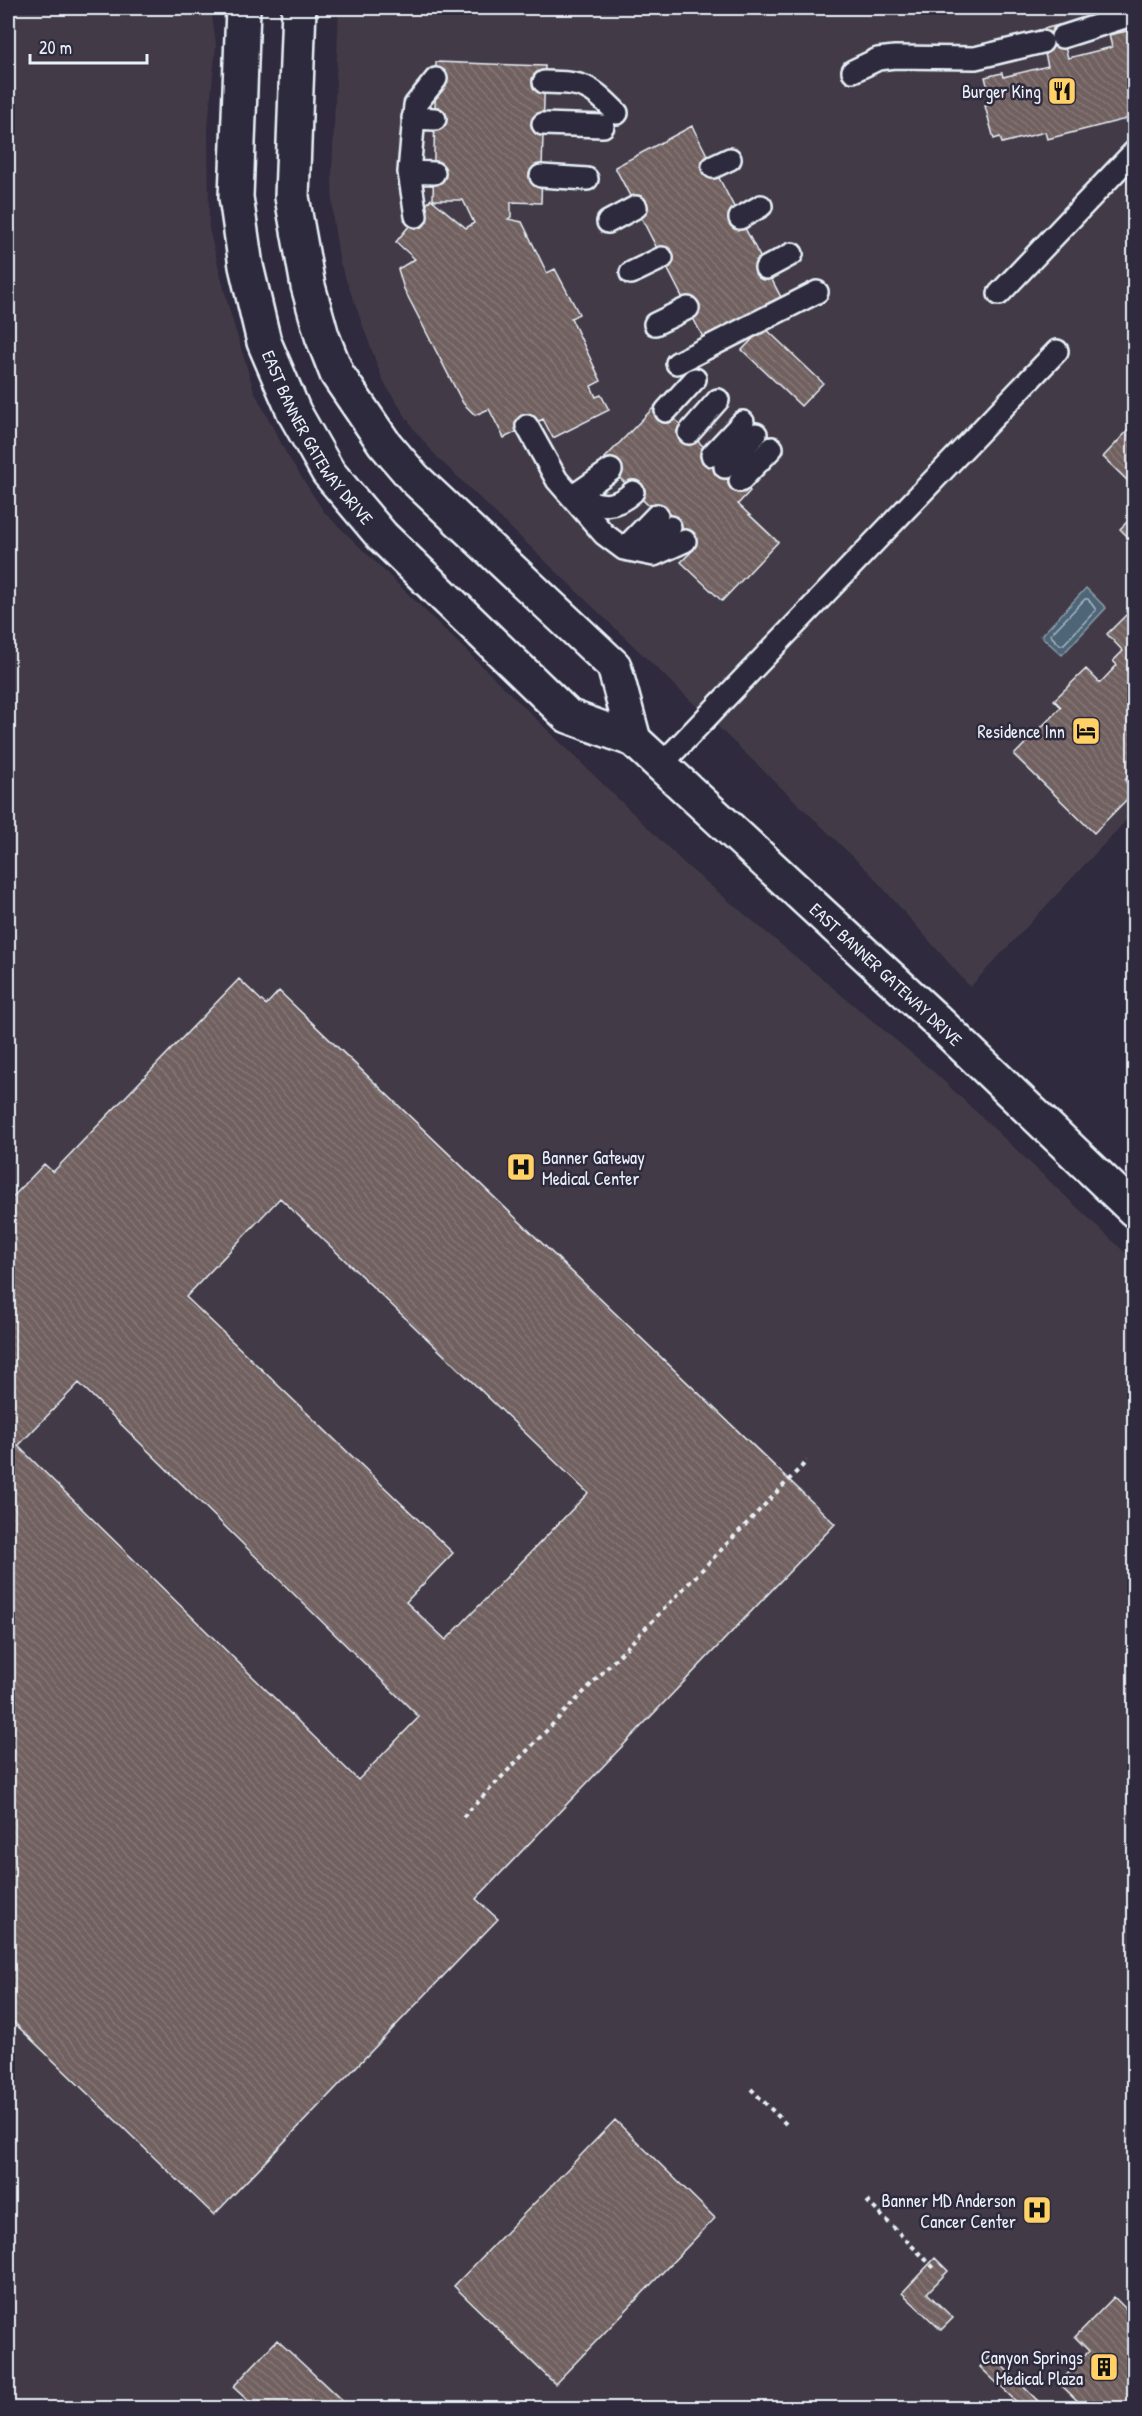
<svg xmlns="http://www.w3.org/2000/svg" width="1142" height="2416" font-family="'Patrick Hand',sans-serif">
  <defs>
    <pattern id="building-back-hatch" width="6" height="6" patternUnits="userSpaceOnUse" patternTransform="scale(1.5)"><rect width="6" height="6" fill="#70605e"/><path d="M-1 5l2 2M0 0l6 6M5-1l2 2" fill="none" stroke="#847776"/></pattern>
  </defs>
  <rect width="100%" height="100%" fill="#2f2a3d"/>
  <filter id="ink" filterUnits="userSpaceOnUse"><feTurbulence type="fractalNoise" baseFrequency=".0167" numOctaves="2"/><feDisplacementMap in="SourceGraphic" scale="12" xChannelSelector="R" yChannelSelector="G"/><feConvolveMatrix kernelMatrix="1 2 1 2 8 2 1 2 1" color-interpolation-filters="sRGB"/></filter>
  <g filter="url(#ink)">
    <path fill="#423a47" d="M8,8H206L212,16L216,45L208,126L209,229L230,312L254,391L286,453L324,512L688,867L935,1073L1134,1261V2408H8Z
      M339,8H1134V812L970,987L869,872L438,458L415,431L383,381L340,263L333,220L332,173Z"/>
    <path fill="#4d6577" stroke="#8b9dab" stroke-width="1.5" d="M1086,588L1106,608L1062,655L1041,636Z"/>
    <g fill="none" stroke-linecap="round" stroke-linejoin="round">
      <path stroke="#aab9c4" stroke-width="1.5" d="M1085,599H1088L1096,610L1064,644L1060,645L1052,637L1051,634Z"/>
    </g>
    <path fill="url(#building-back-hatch)" stroke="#e8f1f8" stroke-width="1.5" fill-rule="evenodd" d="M1059,25L1068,58L1112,47L1109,35L1132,30L1134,40V117L1047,139L1045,132L1002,143L1000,137L994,139L985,106L992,104L985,77L1002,73L1003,77L1048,66L1039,30Z
      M436,62L545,66L541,203L511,202V217L508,219L522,222L547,273L555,269L579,314L571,318L601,381L591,386L596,397L601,395L609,410L553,438L543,419L504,438L489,409L475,415L463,403L404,289L398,269L415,259L396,242L431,199L466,228L474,223L463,200H433Z
      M692,126L785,305L707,345L615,167Z
      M764,327L823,383L801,406L742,350Z
      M658,403L750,491L738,504L778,542L722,601L681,562L694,549L602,461Z
      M1133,425L1134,427V496L1128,489L1132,485L1103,457Z
      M1134,515V543L1120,529Z
      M1134,607V777L1131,774L1125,780L1134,792L1094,833L1014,755L1061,707L1054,700L1086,669L1100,683L1117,665L1113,661L1123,651L1107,634Z
      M239,979L266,1005L279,991L835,1524L476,1899L498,1919L214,2215L8,2017V1202L44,1164L53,1172ZM280,1198L588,1493L446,1640L406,1602L453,1553L186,1297ZM79,1383L419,1717L358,1780L18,1446Z
      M615,2120L715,2218L555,2384L454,2286Z
      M935,2258L948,2271L927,2293L953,2318L941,2330L902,2293Z
      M1114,2297L1128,2311L1134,2305V2408H1085L1059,2383L1089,2351L1075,2337Z
      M277,2340L350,2408H256L233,2387Z
      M991,2355L1043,2406L1040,2408H1023L980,2367Z"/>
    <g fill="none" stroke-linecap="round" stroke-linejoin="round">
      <g stroke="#e8f1f8" stroke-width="26">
        <path id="lane" d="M1062,37L1134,14
          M853,71L878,59L895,57L975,58L1042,42
          M544,82C585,83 588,84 617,113
          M413,118L435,119
          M543,124L603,126
          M713,167L730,159
          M409,172L434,173
          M541,176L587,179
          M416,216L409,172L415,105L436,79
          M740,218L761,206
          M608,222L636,207
          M766,268L792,254
          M631,273L662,258
          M999,294L1134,152
          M655,324L688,308
          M677,363L817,292
          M666,411L695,379
          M527,426L557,480L604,534L624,549L654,555L685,541
          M689,433L718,400
          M712,455L743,422
          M725,467L756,434
          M740,481L772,448
          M572,497C598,504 611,512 633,492
          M572,497L611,470
          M624,549L657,515
          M645,553L670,527
          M660,766L1057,351"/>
      </g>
      <g stroke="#e8f1f8" stroke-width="38">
        <g id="secondary">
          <path id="s1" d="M243,8L236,197L246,266L264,342L294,412L328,472L382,536L568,716L634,740L934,1018L1134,1210"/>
          <path d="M299,8L292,197L308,286L322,336L337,374L384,443L414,478L614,666L634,740"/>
        </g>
      </g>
      <path stroke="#e8f1f8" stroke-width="4" stroke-dasharray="4.5 4.5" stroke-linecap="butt" d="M463,1817L807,1461
        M751,2089L788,2126
        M867,2201L936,2270"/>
      <use href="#lane" stroke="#2f2a3d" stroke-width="21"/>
      <use href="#secondary" stroke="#2f2a3d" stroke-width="33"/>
    </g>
  </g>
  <defs>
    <g id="restaurant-square" transform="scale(1.5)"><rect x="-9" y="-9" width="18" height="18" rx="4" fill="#ffd166" stroke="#2f2a3d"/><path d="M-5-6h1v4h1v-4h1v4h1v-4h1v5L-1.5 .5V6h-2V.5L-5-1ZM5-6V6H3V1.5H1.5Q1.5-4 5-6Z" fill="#111"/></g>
    <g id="hotel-square" transform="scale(1.5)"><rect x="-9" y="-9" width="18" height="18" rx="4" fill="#ffd166" stroke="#2f2a3d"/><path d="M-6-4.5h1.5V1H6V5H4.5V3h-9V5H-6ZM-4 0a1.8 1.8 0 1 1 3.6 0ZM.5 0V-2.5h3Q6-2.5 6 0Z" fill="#111"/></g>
    <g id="hospital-square" transform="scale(1.5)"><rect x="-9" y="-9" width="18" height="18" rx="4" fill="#ffd166" stroke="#2f2a3d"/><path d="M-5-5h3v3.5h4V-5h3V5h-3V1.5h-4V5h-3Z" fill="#111"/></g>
    <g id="building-square" transform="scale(1.5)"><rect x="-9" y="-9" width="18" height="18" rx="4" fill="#ffd166" stroke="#2f2a3d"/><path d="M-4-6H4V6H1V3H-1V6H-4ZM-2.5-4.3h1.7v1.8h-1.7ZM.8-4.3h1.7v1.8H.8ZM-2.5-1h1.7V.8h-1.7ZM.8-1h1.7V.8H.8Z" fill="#111"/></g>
  </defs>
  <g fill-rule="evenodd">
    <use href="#restaurant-square" x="1062" y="91"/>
    <use href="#hotel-square" x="1086" y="731"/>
    <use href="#hospital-square" x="521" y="1167"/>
    <use href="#hospital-square" x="1037" y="2210"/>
    <use href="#building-square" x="1104" y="2367"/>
  </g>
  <g text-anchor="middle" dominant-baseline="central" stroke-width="5" stroke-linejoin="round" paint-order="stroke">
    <g font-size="18" fill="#e8f1f8" stroke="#2f2a3d" text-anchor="end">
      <text x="1041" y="91">Burger King</text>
      <text x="1065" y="731">Residence Inn</text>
      <text x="542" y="1157" text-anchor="start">Banner Gateway<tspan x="542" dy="21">Medical Center</tspan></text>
      <text x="1016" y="2200">Banner MD Anderson<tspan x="1016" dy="21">Cancer Center</tspan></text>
      <text x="1083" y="2357">Canyon Springs<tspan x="1083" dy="21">Medical Plaza</tspan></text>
    </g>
    <g font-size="18" fill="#e8f1f8" stroke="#2f2a3d">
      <text stroke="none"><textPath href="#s1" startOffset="447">EAST BANNER GATEWAY DRIVE</textPath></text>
      <text stroke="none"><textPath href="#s1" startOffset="1239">EAST BANNER GATEWAY DRIVE</textPath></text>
    </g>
  </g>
  <rect width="1142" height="2416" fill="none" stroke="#2f2a3d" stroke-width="30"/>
  <rect x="15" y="15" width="1112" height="2386" fill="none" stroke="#e8f1f8" stroke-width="2" filter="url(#ink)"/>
  <path d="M30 54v9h117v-9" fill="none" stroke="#e8f1f8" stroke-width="3"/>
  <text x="39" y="54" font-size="18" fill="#e8f1f8" stroke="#2f2a3d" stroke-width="4.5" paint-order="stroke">20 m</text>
</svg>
